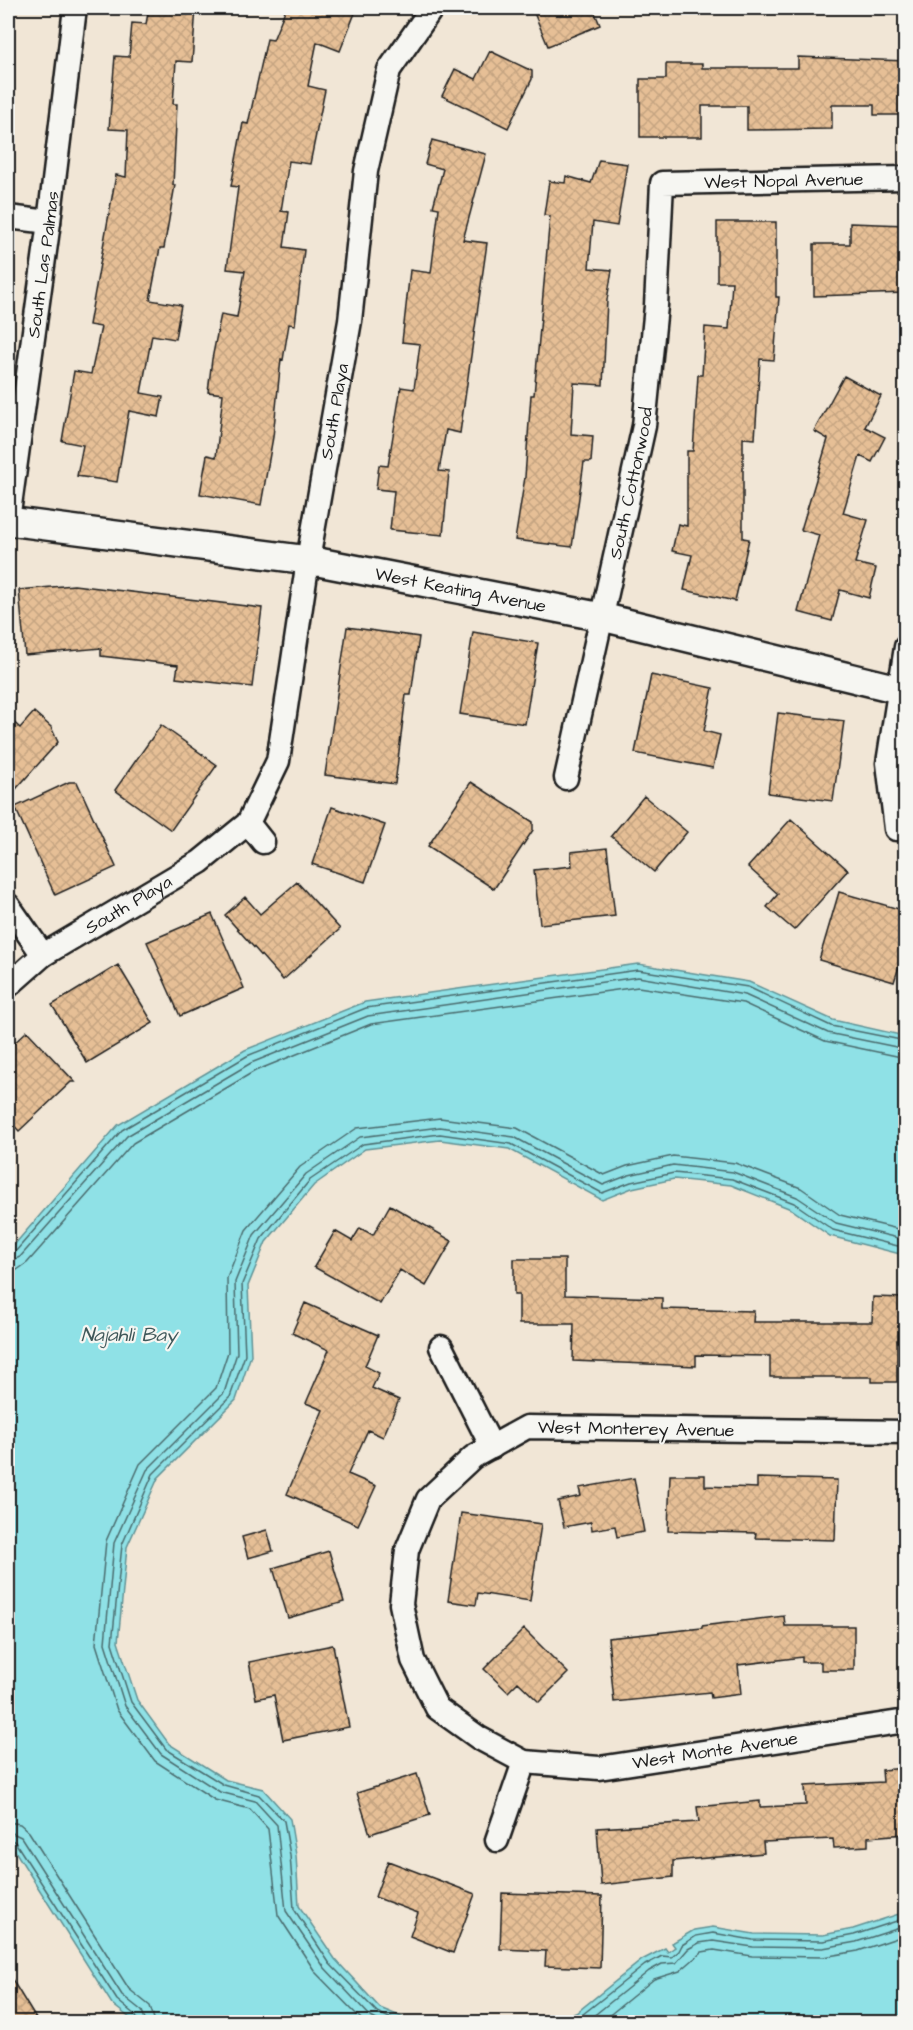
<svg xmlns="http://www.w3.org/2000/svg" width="913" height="2030" font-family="'Architects Daughter',sans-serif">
  <defs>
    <pattern id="building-cross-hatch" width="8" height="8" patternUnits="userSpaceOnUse" patternTransform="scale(1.5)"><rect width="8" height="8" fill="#e6bf96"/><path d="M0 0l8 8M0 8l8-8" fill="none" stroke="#c5a481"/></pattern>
  </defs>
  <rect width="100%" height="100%" fill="#f1e6d6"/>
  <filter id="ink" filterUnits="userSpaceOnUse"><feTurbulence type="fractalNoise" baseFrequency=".0167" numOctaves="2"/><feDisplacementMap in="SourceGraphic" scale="12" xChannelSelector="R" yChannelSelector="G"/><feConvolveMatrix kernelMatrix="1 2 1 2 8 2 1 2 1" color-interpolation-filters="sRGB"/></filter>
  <g filter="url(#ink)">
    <path fill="#8fe1e6" stroke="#619295" stroke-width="1.5" d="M638,964L749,982L833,1020L905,1036V1253L900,1254L830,1236L791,1209L731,1185L674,1179L632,1188L602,1200L509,1149L440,1140L365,1149L314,1185L266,1242L248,1286L251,1355L236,1400L158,1478L127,1547L118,1642L137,1700L169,1744L226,1780L263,1789L290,1819L296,1855L299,1906L335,1959L380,2008L414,2022H135L112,2004L8,1840V1252L118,1125L245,1050L365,1002Z
      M905,1912V2022H568L566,2016L576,2013L642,1960L665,1948L668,1952L675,1947L672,1943L694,1930L713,1927L754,1934L823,1935L853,1929Z"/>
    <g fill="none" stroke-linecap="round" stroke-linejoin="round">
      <path stroke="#4a6b6d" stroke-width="1.5" d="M8,1254L15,1252L122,1130L247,1056L366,1008L638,970L748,987L831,1026L906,1041
        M8,1262L20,1257L127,1136L251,1063L368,1016L638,977L745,995L828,1033L906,1049
        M8,1271L17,1270L27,1263L133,1143L255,1071L371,1024L638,987L743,1003L825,1041L906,1058
        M8,1822L20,1824L29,1832L129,1989L150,2006L155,2022
        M8,1831L21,1837L122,1995L142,2011L146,2022
        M8,1838L15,1842L117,2000L136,2016L138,2022
        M364,2022L316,1973L278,1915L268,1829L250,1809L215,1800L155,1761L117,1710L96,1644L106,1541L140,1464L216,1388L228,1352L227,1278L246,1230L300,1167L357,1128L440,1118L517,1128L604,1175L627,1166L673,1156L735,1163L801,1188L840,1215L906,1231
        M380,2022L371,2017L324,1967L286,1911L277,1825L255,1801L220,1792L161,1754L125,1706L105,1643L114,1543L147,1470L224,1393L237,1353L235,1282L254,1235L306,1174L360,1137L440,1127L514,1137L603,1185L629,1175L673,1165L733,1172L797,1197L836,1223L906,1240
        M398,2022L377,2012L330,1964L294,1909L290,1855L284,1821L259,1795L224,1785L166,1749L131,1702L112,1643L122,1545L153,1474L230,1397L245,1355L242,1284L261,1239L310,1180L363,1144L440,1134L511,1144L602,1193L631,1182L674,1173L732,1179L794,1203L833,1230L906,1248
        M573,2022L645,1965L662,1956L672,1957L679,1951L682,1945L696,1936L713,1933L753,1940L823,1941L854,1935L906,1918
        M586,2022L649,1971L662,1964L676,1963L688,1949L699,1943L713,1941L753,1947L823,1948L856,1942L906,1926
        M601,2022L654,1979L680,1971L702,1952L714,1950L752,1956L823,1957L858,1951L906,1935"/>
    </g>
    <path fill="url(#building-cross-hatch)" stroke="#1c1c1c" stroke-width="1.5" d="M149,8H196L192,62L176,61L173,104H177L173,185H175L164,248H160L150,300L181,305L175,339L152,335L141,393L163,397L159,417L129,411L117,482L77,476L83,445L62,441L74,371L91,374L101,327L89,325L116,175L126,177L128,130L109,129L115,56L129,57L132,23L146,24Z
      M286,8H357L340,51L317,42L308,86L325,90L310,164L289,161L281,211L289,212L284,247L304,250L295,325L289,324L283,360L281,359L273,437L261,505L200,494L207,455L216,457L223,394L208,392L212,359L221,314L237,317L245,271L227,269L238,187L231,186L243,123L248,124L267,39L273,40Z
      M532,8H593L600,25L548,46Z
      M490,51L532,71V79L508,128L442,96L455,69L476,79Z
      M798,57L906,61V115H874V105H832V129L747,130V106H702V137H640V79H666V64H702V68H798Z
      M432,140L486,154L463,240L487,243L460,433L446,430L439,471L449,472L443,535L390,530L394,491L376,489L379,465L388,466L401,387L414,389L420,344L402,342L410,270L431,273L439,208L433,207L443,169L425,164Z
      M599,160L627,164L617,226L593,222L589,268L612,270L607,300L603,385L574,383L571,434L593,436L591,462H584L572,547L515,540L525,477L531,395H534L550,216L544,215L549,181L565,183L566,176L591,183Z
      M717,222H776V297H779L774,360L760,359L755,439L743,438V538L749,539L735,601L684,590L692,555L672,551L678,524L687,526V451H693L698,375H702L705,327L729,329L732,282H717Z
      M850,223L906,225V293L814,296V244H850Z
      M844,376L881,396L865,427L885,437L872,462L860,456L843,513L868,520L855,563L876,568L869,598L840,590L832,621L798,612L819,535L801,530L828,439L814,431Z
      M74,585L262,608L252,687L176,678L178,665L101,656V648L25,655L19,590Z
      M347,627L419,637L411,695H406L395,784L325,775Z
      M473,632L538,643L525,724L460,714Z
      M651,675L713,688L704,731L720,735L713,768L635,753Z
      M34,712L51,727L58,742L8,798V717L20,728Z
      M778,713L844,721L833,801L768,793Z
      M161,725L217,765L171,830L115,790Z
      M69,782H77L116,867L55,895L15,807Z
      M471,782L533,822V830L494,889L428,846Z
      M644,796L687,832L654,872L611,836Z
      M332,807L385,825L365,882L312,864Z
      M791,819L848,870L794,930L767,907L778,894L748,867Z
      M607,848L615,916L540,924L534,870L572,866L571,852Z
      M297,882L340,929L283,980L225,915L245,897L260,914Z
      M839,892L906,911V945L894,982L819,960Z
      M212,914L244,988L180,1016L147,942Z
      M118,965L153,1023L87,1063L52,1005Z
      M27,1031L75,1082H71L19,1131L8,1119V1049Z
      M390,1205L452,1241L426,1286L400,1270L380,1304L314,1267L335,1231L352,1241L360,1228L373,1235Z
      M514,1259H565V1295L662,1298V1309L754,1311L753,1322H872L873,1297L906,1298V1340H897V1382H872V1377H770V1356L696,1355V1366L573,1361L574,1324H519V1295H514Z
      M305,1303L378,1335L365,1366L379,1373L372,1388L399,1400L383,1437L368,1430L348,1474L376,1486L358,1525L287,1494L323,1410L306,1403L329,1350L292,1333Z
      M670,1475H705V1486L757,1488V1478L837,1480L835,1540L755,1538L756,1533L668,1531Z
      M634,1478L644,1532L617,1537L615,1526L592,1530L591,1522L564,1527L558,1501L581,1496L579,1488Z
      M461,1513L541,1524L530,1601L478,1593L476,1605L448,1601Z
      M267,1530L273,1551L248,1558L242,1537Z
      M329,1551L344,1602L288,1618L273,1568Z
      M784,1616L785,1626H854V1670H821V1662H802V1657L738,1665L741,1694L711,1698L710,1692L614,1702L608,1638L702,1628V1626Z
      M524,1629L568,1673L539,1702L518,1682L508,1692L484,1669Z
      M333,1645L349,1727L283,1740L274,1695L256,1699L249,1662Z
      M906,1768V1834L868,1837V1846L834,1848L833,1839L763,1842L764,1853L673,1861V1877L601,1885L597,1828L699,1822L697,1807L760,1801V1807L806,1805L805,1786L883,1782L882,1770Z
      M417,1774L430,1815L370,1834L357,1793Z
      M388,1861L475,1894L453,1953L410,1936L418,1913L375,1897Z
      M502,1893L602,1896L600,1968L545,1966L546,1951L500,1949Z
      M8,1973L38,2022H8Z"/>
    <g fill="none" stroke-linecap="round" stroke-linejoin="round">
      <g stroke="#1c1c1c" stroke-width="27">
        <g id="minor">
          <path d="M8,217L49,222"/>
          <path id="s1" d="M8,520L49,222L75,8"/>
          <path id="s2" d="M566,778L644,426L656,306L662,183L906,178"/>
          <path d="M248,823L263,842"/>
          <path d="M896,829L888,763L906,647"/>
          <path d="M8,905L43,955"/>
          <path id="s3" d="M8,986L43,955L200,862L248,823L278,761L308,560L350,321L366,171L389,70L432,8"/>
          <path d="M441,1347L492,1447"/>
          <path id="s4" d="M906,1432L527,1427L473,1457L428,1499L407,1550L401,1604L413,1660L437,1708L479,1738L524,1762L599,1768L906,1721"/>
          <path d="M497,1840L524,1762"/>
        </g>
      </g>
      <g stroke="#1c1c1c" stroke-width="32">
        <g id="tertiary">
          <path id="s5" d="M8,521L308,560L602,617L906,691"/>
        </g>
      </g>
      <use href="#minor" stroke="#f6f6f2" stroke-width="22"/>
      <use href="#tertiary" stroke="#f6f6f2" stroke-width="27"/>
    </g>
  </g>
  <g text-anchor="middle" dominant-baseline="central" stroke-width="4.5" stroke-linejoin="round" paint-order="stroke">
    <g font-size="18" fill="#1c1c1c" stroke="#f6f6f2">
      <text stroke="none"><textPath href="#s2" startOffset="726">West Nopal Avenue</textPath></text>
      <text stroke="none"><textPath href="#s1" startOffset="258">South Las Palmas</textPath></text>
      <text stroke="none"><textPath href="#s3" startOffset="714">South Playa</textPath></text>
      <text stroke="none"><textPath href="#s2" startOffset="302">South Cottonwood</textPath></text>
      <text stroke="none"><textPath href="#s5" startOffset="458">West Keating Avenue</textPath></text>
      <text stroke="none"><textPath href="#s3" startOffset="146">South Playa</textPath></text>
      <text transform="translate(636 1429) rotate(1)">West Monterey Avenue</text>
      <text stroke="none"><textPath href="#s4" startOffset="1018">West Monte Avenue</textPath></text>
    </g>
    <g font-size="20" font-style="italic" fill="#3e5759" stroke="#f6f6f2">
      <text x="129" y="1335">Najahli Bay</text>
    </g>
  </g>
  <rect width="913" height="2030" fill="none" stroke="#f6f6f2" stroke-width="30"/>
  <rect x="15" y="15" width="883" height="2000" fill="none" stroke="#1c1c1c" stroke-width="2" filter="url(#ink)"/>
</svg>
